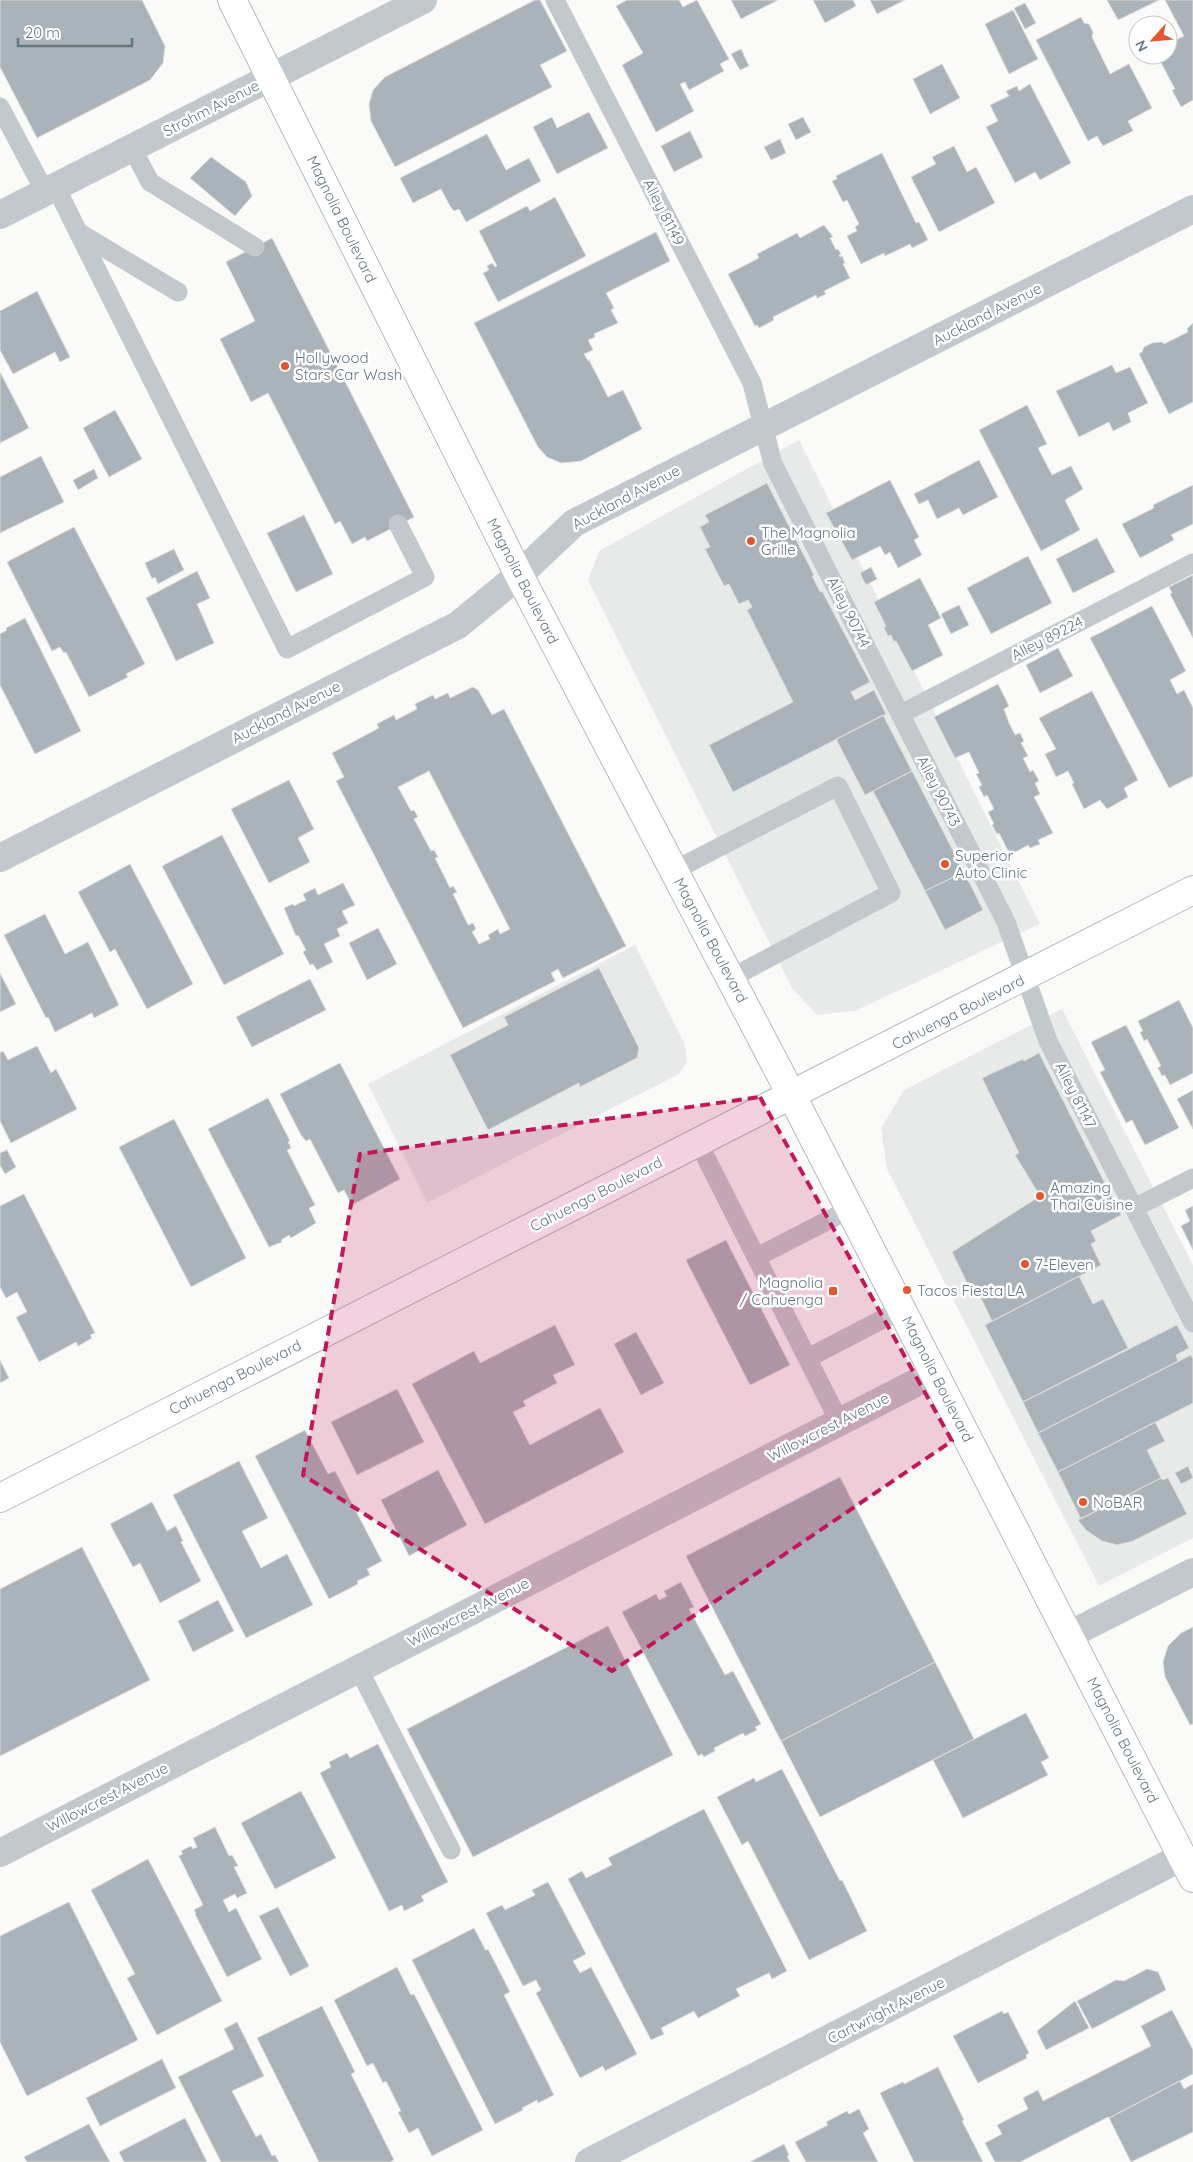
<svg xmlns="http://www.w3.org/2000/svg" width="1193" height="2162" font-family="Quicksand,sans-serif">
  <rect width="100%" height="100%" fill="#fafaf8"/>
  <path fill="#e8e9e9" d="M799,440L1040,924L855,1011L817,1015L792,988L588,580L599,551Z
    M635,945L685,1045L687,1062L679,1074L427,1203L368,1084Z
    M1062,1009L1193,1265V1538L1099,1586L887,1169L881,1128L904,1090Z"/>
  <path fill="#aab3b9" stroke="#dcdcda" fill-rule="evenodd" d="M0,0H142L165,46L163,63L150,80L37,138L0,67Z
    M535,0H540L567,51L540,65L552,87L395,167L371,121L369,104L373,90L385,77Z
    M627,0H679L683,7L697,0L729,59L720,64L724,71L689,90L685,82L680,84L694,111L656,132L622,65L643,53L616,6Z
    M731,0H778L741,19Z
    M813,0H853L856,6L825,23Z
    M870,0H905L877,14Z
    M1107,0H1159L1118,20Z
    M1165,0H1193V100L1181,107L1172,90L1175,89L1157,55H1168V44L1184,36Z
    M1025,3L1036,23L1025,29L1014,8Z
    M1013,10L1038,59L1009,74L985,24Z
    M1081,17L1084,23L1089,24L1093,32L1092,37L1110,74L1129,64L1152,108L1128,121L1133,131L1103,146L1097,136L1088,141L1036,40Z
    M741,49L749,66L740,70L731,54Z
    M942,64L960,98L930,114L913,79Z
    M1030,84L1071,163L1040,180L1035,172L1015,183L986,127L998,121L990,105L1009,96L1006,91L1017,86L1019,91Z
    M589,112L608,148L557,174L533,127L552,117L557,128Z
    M803,117L811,132L796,140L788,124Z
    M690,131L703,157L674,172L661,146Z
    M487,134L506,170L529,158L541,181L466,222L459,209L454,211L450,206L441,189L413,203L400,178Z
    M780,139L786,153L771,160L764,147Z
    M954,146L967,172L976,167L995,203L939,232L911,177L936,164L932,157Z
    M882,153L916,223L919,222L928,240L912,248L910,244L885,256L884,253L861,264L847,236L857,231L855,227L859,224L847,200L843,202L832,181L837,179L836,176Z
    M211,157L246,182L252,196L235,216L190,178Z
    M555,197L586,256L498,302L483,273L489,270L487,266L492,263L495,267L497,266L479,231L527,206L530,211Z
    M824,225L833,237L830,238L836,250L838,249L841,254L839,255L840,257L842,256L845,263L843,264L850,278L824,291L826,294L817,298L816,295L773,317L774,320L759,328L757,325L755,326L728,274L759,258L757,254L797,233L800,238Z
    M656,232L670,261L606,293L614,308L611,310L618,323L594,334L595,337L588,340L593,350L584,354L588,361L589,360L608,397L623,390L642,429L581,461L561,463L547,457L538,447L474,323Z
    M272,238L414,517L367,541L365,537L352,544L340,521L335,524L268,393L251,402L220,339L255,321L226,262Z
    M37,291L70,357L60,362L55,352L13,374L0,350V311Z
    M1193,323V402L1169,414L1139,354L1142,352L1144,347L1152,343L1163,342L1164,344L1188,332L1187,329Z
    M1112,365L1116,373L1130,367L1148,403L1128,413L1131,422L1113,431L1109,422L1079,437L1056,391Z
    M0,372L29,428L0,443Z
    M1027,405L1047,444L1038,448L1052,475L1071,466L1083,489L1065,500L1080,530L1041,551L979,430Z
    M115,410L142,459L109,477L83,428Z
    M41,456L64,502L0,533V477Z
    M979,460L998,497L963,515L959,508L937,519L928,500L919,504L914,494Z
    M94,469L98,478L78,490L73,480Z
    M890,480L919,537L914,540L922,555L898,568L890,552L885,555L880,546L852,560L826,513Z
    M767,483L814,575L812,576L820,592L822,591L870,682L851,692L855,700L874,690L886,714L733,792L709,745L793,702L747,610L752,607L748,600L739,604L729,584L724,586L705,549L710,547L700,527L709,522L705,515Z
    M1193,485V524L1171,535L1174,540L1140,558L1122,524L1154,508L1153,505Z
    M304,515L333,574L296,592L267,533Z
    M74,527L145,664L126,674L128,677L89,697L66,652L64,653L60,647L52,651L7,562Z
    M1097,538L1115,572L1073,593L1056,559Z
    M174,549L184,570L158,584L155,577L152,579L145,563Z
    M1028,556L1052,603L991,634L967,588Z
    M871,567L877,579L866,585L860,573Z
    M197,571L210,598L197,604L214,643L176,661L146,598Z
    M1193,575V638L1170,594L1172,593L1169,587Z
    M920,578L941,618L928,625L943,655L912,671L896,641L894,642L891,635L888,636L884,628L886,626L874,602Z
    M959,605L969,625L951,634L941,614Z
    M1152,606L1186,671L1170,680L1177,694L1184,690L1193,708V776L1169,788L1090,638Z
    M25,618L81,731L35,754L0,685V634L7,630L6,628Z
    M1058,648L1073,676L1040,693L1026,665Z
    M998,684L1009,706L1004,709L1009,723L1015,735L1020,733L1024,741L1021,743L1028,756L1023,758L1030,772L1033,770L1039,781L1035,783L1040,794L1034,797L1053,833L1038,840L1040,844L1030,848L1028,845L1010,855L999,833L997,834L992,825L994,824L988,812L994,809L987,795L984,797L979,787L982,785L976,774L979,773L969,752L955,758L934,717Z
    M473,687L478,690L492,715L504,709L626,946L563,978L558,969L551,973L555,981L463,1028L336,781L344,777L332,753L379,728L377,724L394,715L396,720L417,709L415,704L433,695L435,699L448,693L450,698ZM429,771L510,929L500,934L498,929L488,935L490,939L479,944L472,932L476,929L473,923L468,925L453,894L457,892L453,886L450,888L435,858L438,857L434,850L431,851L414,819L418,817L414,810L411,811L398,787Z
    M1092,691L1138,780L1124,788L1128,797L1107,809L1100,800L1084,809L1072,784L1074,783L1068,771L1056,777L1045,754L1056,749L1039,718Z
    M883,715L912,771L865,795L836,739Z
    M912,771L964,872L925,891L873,791Z
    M289,780L314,829L298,838L310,862L269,883L231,809Z
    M222,835L284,954L224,985L162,866Z
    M130,864L193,984L147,1009L115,949L110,952L78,892Z
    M964,872L983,910L945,930L925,891Z
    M343,883L355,905L342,911L348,923L337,929L340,936L324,944L333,962L317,970L313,964L310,965L303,952L306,950L298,935L296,936L284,908L293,904L294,906L306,900L303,894L315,888L318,895Z
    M45,914L65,954L88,942L119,1005L94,1018L92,1013L55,1032L48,1017L46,1018L4,935Z
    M378,928L397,964L367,980L349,943Z
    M599,968L639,1048L637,1058L580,1087L579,1083L488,1130L450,1055L508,1025L504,1017Z
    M0,973L16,1004L0,1012Z
    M310,979L326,1010L252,1047L236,1017Z
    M1179,1000L1193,1028V1073L1170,1085L1165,1075L1162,1076L1158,1068L1161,1066L1147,1039L1144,1041L1140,1032L1143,1031L1138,1021Z
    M1126,1025L1179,1128L1145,1145L1132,1120L1126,1123L1100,1072L1105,1070L1091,1042Z
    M37,1046L51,1073L56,1069L77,1109L11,1143L0,1121V1053L3,1051L8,1060Z
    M1039,1053L1121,1215L1091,1231L1096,1241L1091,1244L1101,1265L992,1321L979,1294L974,1297L952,1252L1040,1196L1015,1155L1019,1153L982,1078L1023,1059L1024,1061Z
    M340,1063L400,1179L352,1205L344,1190L338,1193L310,1139L306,1141L301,1135L280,1094Z
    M1193,1090V1129L1177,1099Z
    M268,1098L290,1141L288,1142L291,1148L287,1150L315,1205L309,1208L316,1223L291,1238L289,1235L281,1240L282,1242L269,1247L208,1129Z
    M174,1119L246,1258L191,1287L119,1147Z
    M7,1150L16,1167L5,1174L0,1165V1153Z
    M24,1194L95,1333L90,1335L92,1338L78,1346L76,1342L39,1362L16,1317L27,1312L17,1292L6,1298L0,1287V1206Z
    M1193,1206V1250L1181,1226L1190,1221L1185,1210Z
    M726,1240L790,1365L750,1385L686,1260Z
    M1079,1276L1093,1304L1103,1299L1128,1348L1023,1402L985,1325Z
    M555,1325L575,1365L553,1375L557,1383L523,1401L526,1406L513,1412L530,1445L600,1408L624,1452L485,1524L412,1384L474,1351L480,1363Z
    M1177,1325L1189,1348L1176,1355L1178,1361L1038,1433L1023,1402Z
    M636,1332L664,1383L641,1395L614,1344Z
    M1191,1355L1193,1359V1403L1058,1472L1038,1433Z
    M0,1360L9,1378L0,1383Z
    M397,1389L424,1442L357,1475L331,1422Z
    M1155,1422L1165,1441L1147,1450L1161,1478L1081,1519L1058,1472Z
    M305,1430L328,1474L335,1471L382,1561L367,1569L370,1575L357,1581L358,1584L329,1599L255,1456Z
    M239,1461L268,1518L242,1531L261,1568L287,1554L313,1605L246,1638L173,1495Z
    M1188,1466L1193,1478L1181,1484L1175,1473Z
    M438,1470L467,1525L409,1556L381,1500Z
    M840,1477L935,1662L781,1741L686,1556Z
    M1161,1478L1162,1480L1168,1478L1187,1514L1133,1541L1117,1545L1102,1541L1086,1530L1078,1520Z
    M152,1502L167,1531L176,1526L183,1541L181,1542L201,1581L160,1603L140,1563L133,1567L110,1524Z
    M82,1547L150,1680L0,1756V1589Z
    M681,1582L694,1607L689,1609L725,1675L733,1671L761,1724L755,1727L757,1730L745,1736L743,1733L714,1748L715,1751L704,1757L702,1754L698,1756L622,1612L656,1594L659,1600L667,1596L664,1591Z
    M218,1600L234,1631L193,1652L178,1621Z
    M608,1626L673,1755L473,1857L407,1729Z
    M1193,1627V1724L1190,1725L1165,1677L1163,1662L1168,1646L1181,1633Z
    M935,1662L974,1739L820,1817L781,1741Z
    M1026,1713L1049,1758L1041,1762L1048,1775L963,1818L933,1760Z
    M378,1744L448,1882L421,1896L424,1901L404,1911L402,1905L389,1911L320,1773L331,1767L329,1762L347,1753L350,1758Z
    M782,1769L840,1881L842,1880L867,1931L809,1960L748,1841L742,1845L717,1797L754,1778L756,1782Z
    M301,1791L336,1858L275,1889L241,1823Z
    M704,1809L787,1971L772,1979L769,1973L736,1989L740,1996L698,2018L694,2011L661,2028L664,2034L651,2040L568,1879L582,1871L586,1878L612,1865L608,1858Z
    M215,1827L229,1856L232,1855L238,1866L234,1867L247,1893L237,1898L235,1894L223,1900L229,1912L236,1908L262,1959L227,1977L195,1914L196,1913L194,1910L203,1905L179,1856L183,1854L181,1851L191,1846L193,1849L197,1847L193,1838Z
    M148,1859L222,2001L157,2035L127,1978L135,1974L91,1890Z
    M548,1882L586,1954L573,1961L580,1973L591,1967L637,2054L605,2071L603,2066L580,2078L536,1993L541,1990L536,1980L523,1986L486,1913L502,1905L505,1910L535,1895L532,1890Z
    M69,1902L138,2040L27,2096L0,2042V1936Z
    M278,1907L309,1966L290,1976L259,1916Z
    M474,1928L486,1951L488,1949L510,1992L504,1995L554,2095L538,2103L537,2100L522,2108L523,2110L495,2124L412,1960Z
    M397,1967L411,1995L414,1994L483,2130L432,2156L418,2128L409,2133L398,2112L401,2111L386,2081L383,2083L373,2063L367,2066L334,2000Z
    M1147,1969L1158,1972L1166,1990L1092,2029L1077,2001L1116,1980L1124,1981Z
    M1075,2001L1089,2028L1046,2050L1037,2031Z
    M322,2006L355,2072L351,2074L394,2160L390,2162H319L257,2038Z
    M1172,2010L1193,2050V2074L1109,2118L1108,2117L1020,2162H995L985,2143L1002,2134L997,2125L1028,2109L1023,2098L1038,2090L1043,2101L1151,2046L1141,2026Z
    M1002,2011L1004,2014L1008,2012L1029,2053L1026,2055L1027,2058L978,2083L953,2036Z
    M237,2022L264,2076L232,2091L256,2137L261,2134L272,2156L275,2155L279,2162H221L178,2077L234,2049L224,2029Z
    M162,2059L176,2088L100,2126L86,2098Z
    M938,2067L964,2120L962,2121L983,2162H914L880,2093L903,2082L904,2084Z
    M1180,2081L1184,2089L1193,2084V2132L1131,2162L1109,2118Z
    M859,2109L869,2129L863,2133L878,2162H806L795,2142L828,2125L826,2122L847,2111L849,2114Z
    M185,2118L207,2162H124L119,2152Z
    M89,2124L110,2162H27L24,2157Z
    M784,2144L789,2155L787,2156L790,2162H750Z"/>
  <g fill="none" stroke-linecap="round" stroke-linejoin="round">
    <g stroke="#b3babf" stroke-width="30">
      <path id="secondary" d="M232,0L519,575L792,1096L1193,1878
        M0,1498L1193,890"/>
    </g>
    <path stroke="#c3c8cc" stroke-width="19" d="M555,0L752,383L773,464L1006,922L1048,1041L1193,1323
      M0,107L45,192
      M132,148L150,182L255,247
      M56,187L78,232L178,292
      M78,232L287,649L425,577L398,524
      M901,714L1193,563
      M675,870L838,786L891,893L731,978
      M698,1142L839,1421
      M1134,1208L1193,1178
      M757,1257L850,1209
      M808,1358L902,1309
      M358,1668L451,1850"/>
    <path stroke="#c3c8cc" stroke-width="28" d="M0,215L423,0
      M0,858L458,625L519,575L574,523L1193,209
      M1069,1635L1193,1572
      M0,1853L935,1373
      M589,2162L1182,1857"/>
    <use href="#secondary" stroke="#fff" stroke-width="28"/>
  </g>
  <path fill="#c2185b" fill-opacity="0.2" stroke="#c2185b" stroke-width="4" stroke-dasharray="10 6" stroke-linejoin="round" d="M760,1097L952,1441L612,1671L303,1475L360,1154Z"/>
  <g fill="#e4572e" stroke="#fff" stroke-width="2">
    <circle cx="285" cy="366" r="5"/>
    <circle cx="751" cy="541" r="5"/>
    <circle cx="945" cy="864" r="5"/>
    <circle cx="1040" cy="1196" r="5"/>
    <circle cx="1025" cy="1264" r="5"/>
    <circle cx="907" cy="1290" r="5"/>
    <rect x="828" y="1286" width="10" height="10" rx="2.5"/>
    <circle cx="1083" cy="1502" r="5"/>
  </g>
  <g text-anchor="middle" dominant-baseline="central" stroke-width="5" stroke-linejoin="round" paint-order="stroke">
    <g font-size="15" fill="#657683" stroke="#fff">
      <text transform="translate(211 108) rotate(-27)">Strohm Avenue</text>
      <text transform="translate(664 212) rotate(63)">Alley 81149</text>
      <text transform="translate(342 219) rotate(64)">Magnolia Boulevard</text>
      <text transform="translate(987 314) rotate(-27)">Auckland Avenue</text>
      <text transform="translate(626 497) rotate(-28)">Auckland Avenue</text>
      <text transform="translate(523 581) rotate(63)">Magnolia Boulevard</text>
      <text transform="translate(849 612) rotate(63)">Alley 90744</text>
      <text transform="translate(1047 638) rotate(-27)">Alley 89224</text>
      <text transform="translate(286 712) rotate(-27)">Auckland Avenue</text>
      <text transform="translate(939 791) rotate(63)">Alley 90743</text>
      <text transform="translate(711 940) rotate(62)">Magnolia Boulevard</text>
      <text transform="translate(958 1012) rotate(-27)">Cahuenga Boulevard</text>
      <text transform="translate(1076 1095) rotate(63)">Alley 81147</text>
      <text transform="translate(596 1194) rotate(-27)">Cahuenga Boulevard</text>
      <text transform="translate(235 1377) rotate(-27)">Cahuenga Boulevard</text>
      <text transform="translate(938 1379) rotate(63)">Magnolia Boulevard</text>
      <text transform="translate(828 1427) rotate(-27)">Willowcrest Avenue</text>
      <text transform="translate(468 1612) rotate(-27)">Willowcrest Avenue</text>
      <text transform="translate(1123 1740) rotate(63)">Magnolia Boulevard</text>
      <text transform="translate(107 1797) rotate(-27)">Willowcrest Avenue</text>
      <text transform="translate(886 2010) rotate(-27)">Cartwright Avenue</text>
    </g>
    <g font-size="15" fill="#657683" stroke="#fff" text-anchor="start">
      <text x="295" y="357">Hollywood<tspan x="295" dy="17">Stars Car Wash</tspan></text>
      <text x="761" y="532">The Magnolia<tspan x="761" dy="17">Grille</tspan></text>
      <text x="955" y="855">Superior<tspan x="955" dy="17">Auto Clinic</tspan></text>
      <text x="1050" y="1187">Amazing<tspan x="1050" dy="17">Thai Cuisine</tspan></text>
      <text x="1035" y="1264">7-Eleven</text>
      <text x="823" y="1282" text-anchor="end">Magnolia<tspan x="823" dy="17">/ Cahuenga</tspan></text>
      <text x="917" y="1290">Tacos Fiesta LA</text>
      <text x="1093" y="1502">NoBAR</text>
    </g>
  </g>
  <g transform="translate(1153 40) rotate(243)"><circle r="24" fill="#ffffff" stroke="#c1c8cd"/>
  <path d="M0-4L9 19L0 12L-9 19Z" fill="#e4572e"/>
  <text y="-8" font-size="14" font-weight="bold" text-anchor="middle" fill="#657683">N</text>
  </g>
  <path d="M18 38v8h114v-8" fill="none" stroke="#657683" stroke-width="2.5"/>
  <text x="25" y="38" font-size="15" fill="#657683" stroke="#ffffff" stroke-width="4" paint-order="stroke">20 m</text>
</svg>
